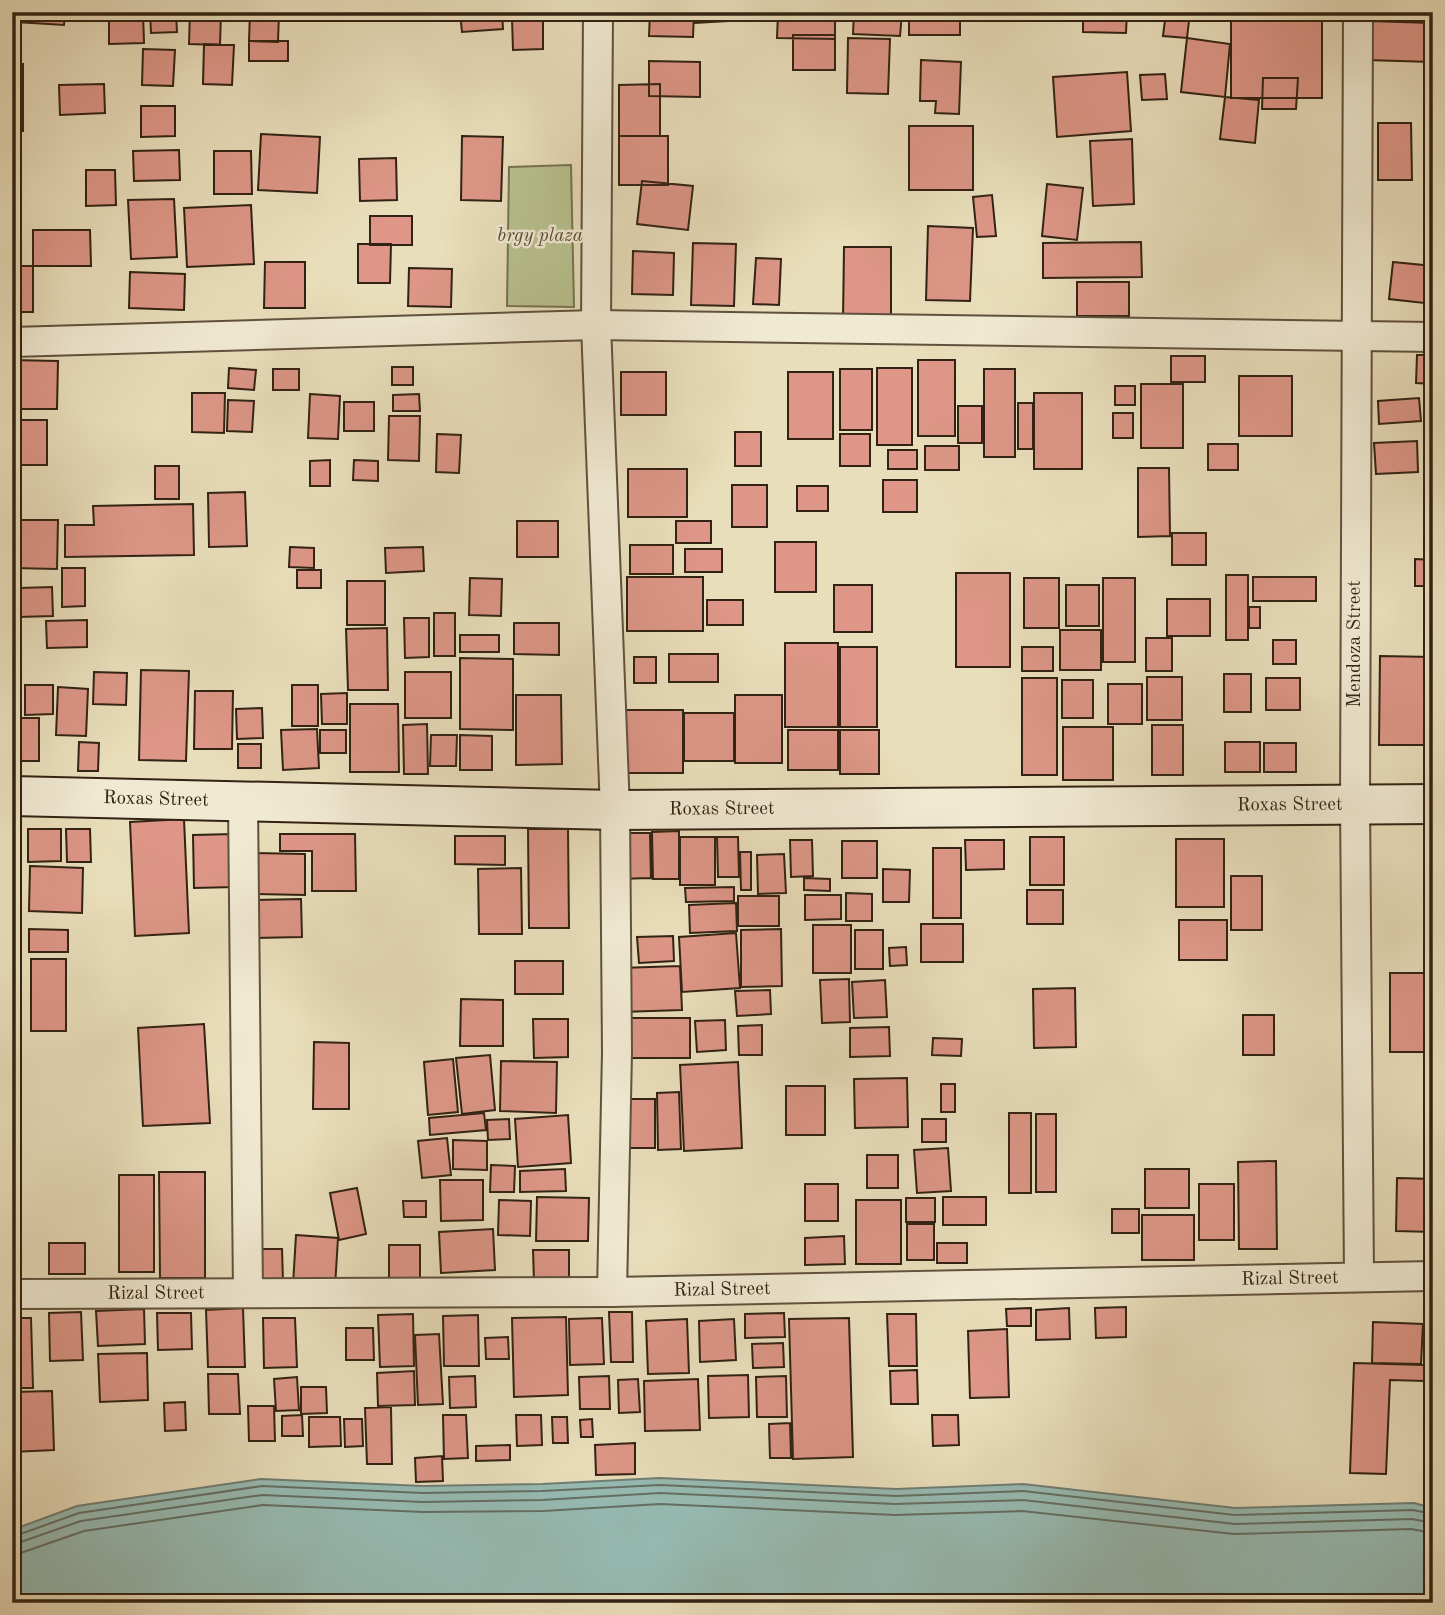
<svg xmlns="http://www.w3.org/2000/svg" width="1445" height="1615" font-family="'Old Standard TT',serif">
  <rect width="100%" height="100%" fill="#e9debb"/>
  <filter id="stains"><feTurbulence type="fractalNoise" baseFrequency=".00286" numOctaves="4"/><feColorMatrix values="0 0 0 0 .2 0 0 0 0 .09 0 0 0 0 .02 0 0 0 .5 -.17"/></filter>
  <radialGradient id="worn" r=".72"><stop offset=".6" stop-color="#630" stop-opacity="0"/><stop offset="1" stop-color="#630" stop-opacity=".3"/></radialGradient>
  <path fill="#b8c18f" stroke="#757251" stroke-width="2" d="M571,165L574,307L507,306L509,167Z"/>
  <path fill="#97bcb4" stroke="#6f7e74" stroke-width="2" d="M660,1478L896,1489L1023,1484L1235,1508L1414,1503L1433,1508V1603H12V1530L77,1506L261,1479L423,1486L542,1484Z"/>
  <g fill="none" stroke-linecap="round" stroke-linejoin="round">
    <path stroke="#646f64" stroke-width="2" d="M12,1537L79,1513L262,1486L423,1493L542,1491L660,1485L896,1496L1023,1491L1235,1515L1413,1510L1433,1514
      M12,1545L81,1521L262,1495L423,1502L542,1500L660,1493L895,1504L1023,1500L1235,1524L1412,1519L1433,1523
      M12,1556L84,1531L263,1505L423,1512L543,1511L660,1504L895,1515L1022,1511L1234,1534L1411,1529L1433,1533"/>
  </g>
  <path fill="#dd9687" stroke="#322213" stroke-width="2" d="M17,12H65L64,25L16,22Z
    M109,12H143L144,43L109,44Z
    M150,12H176L177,32L151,33Z
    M190,12H221L220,45L189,44Z
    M250,12H279L278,42L249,41Z
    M298,12H341V17H298Z
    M460,12H502L503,29L462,32Z
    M610,12H655V19H610Z
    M650,12H694L693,37L649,36Z
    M695,12H728V21L695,23Z
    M778,12H835V39L777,38Z
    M854,12H902L900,36L853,34Z
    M909,12H960V35H909Z
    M963,12H1042V18L963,16Z
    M1083,12H1127L1126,33L1083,32Z
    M1166,12H1190L1187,38L1163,36Z
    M1231,12H1322V98H1231Z
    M1368,12H1433V21H1368Z
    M1428,12H1433V39H1428Z
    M512,19H543V49L513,50Z
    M1368,21L1433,23L1432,62L1366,60Z
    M793,35H835V70H793Z
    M848,38L890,39L888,94L847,93Z
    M1187,38L1230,44L1225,97L1181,92Z
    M249,41H288V61H249Z
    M204,44L234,45L232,85L203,84Z
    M143,49L175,50L173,86L142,85Z
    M921,60L961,62L959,114L935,113L936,101H920Z
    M649,61L700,62V97L649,96Z
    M12,64H23V131H12Z
    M1127,72L1131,131L1057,137L1053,77Z
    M1165,74L1167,99L1142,100L1140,75Z
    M1263,78H1298L1296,109H1262Z
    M104,84L105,113L60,115L59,85Z
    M660,84V136H619V85Z
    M1225,97L1259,100L1255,143L1220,139Z
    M141,106H175V136L141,137Z
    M1378,123H1411L1412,180H1378Z
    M909,126H973V190H909Z
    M261,134L320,137L317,193L258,190Z
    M462,136L503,137L501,201L461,200Z
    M619,136H668V185H619Z
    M1132,139L1134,204L1093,206L1090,141Z
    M179,150L180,180L134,181L133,151Z
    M214,151H251L252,194H214Z
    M396,158L397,200L360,201L359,159Z
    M86,170H115L116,205L86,206Z
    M642,181L693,186L688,230L637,224Z
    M1047,184L1083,188L1077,240L1042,236Z
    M992,195L996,236L977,237L973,197Z
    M174,199L177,257L131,259L128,200Z
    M251,205L254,264L187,267L184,208Z
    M370,216H412V245H370Z
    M928,226L973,228L970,301L926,300Z
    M33,230H90L91,266H33Z
    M1141,242L1142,277L1043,278V243Z
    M693,243L736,244L734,306L691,305Z
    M358,244H391L390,283H358Z
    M844,247H891V321H843Z
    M633,251L674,253L673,295L632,294Z
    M756,258L781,259L779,305L753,304Z
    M265,262H305V308H264Z
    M1393,262L1433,266V304L1389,299Z
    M12,266H33V312H12Z
    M409,268L452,269L451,307L408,306Z
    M130,272L185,274L184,310L129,308Z
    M1077,282H1129V316H1077Z
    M1417,355H1433V384L1416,383Z
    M1171,356H1205V382H1171Z
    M12,360L58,361L57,409H12Z
    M918,360H955V436H918Z
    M392,367H413V385H392Z
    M229,368L256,370L254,390L228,388Z
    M877,368H912V445H877Z
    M273,369H299V390H273Z
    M840,369H872V430H840Z
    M984,369H1015V457H984Z
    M621,372H666V415H621Z
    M788,372H833V439H788Z
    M1239,376H1292V436H1239Z
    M1141,384H1183V448H1141Z
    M1115,386H1135V405H1115Z
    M192,393H225L224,433L192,432Z
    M1034,393H1082V469H1034Z
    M310,394L340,396L338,439L308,438Z
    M419,394L420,411H393V395Z
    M1419,398L1421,421L1379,424L1378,401Z
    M228,400L254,401L252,432L227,431Z
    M344,402H374V431H344Z
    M1018,403H1033V449H1018Z
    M958,406H982V443H958Z
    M1113,413H1133V438H1113Z
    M389,416H420L419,461L388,460Z
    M12,420H47V465H12Z
    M735,432H761V466H735Z
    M437,434L461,435L459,473L436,472Z
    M840,434H870V466H840Z
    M1417,441L1418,472L1376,474L1374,443Z
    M1208,444H1238V470H1208Z
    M925,446H959V470H925Z
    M888,450H917V469H888Z
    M330,460V486H310V461Z
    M354,460L378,461V481L353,480Z
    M155,466H179V499H155Z
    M1138,468H1169L1170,536L1138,537Z
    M628,469H687V517H628Z
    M883,480H917V512H883Z
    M732,485H767V527H732Z
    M797,486H828V511H797Z
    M245,492L247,546L209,547L208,493Z
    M193,504L194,555L65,557V525H94L93,506Z
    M1428,510H1433V545H1429Z
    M12,520H58L57,569L12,568Z
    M517,521H558V557H517Z
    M676,521H711V543H676Z
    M1172,533H1206V565H1172Z
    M775,542H816V592H775Z
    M630,545H673V574H630Z
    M290,547L314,548V568L289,567Z
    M423,547L424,571L386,573L385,548Z
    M685,549H722V572H685Z
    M1415,559L1433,560V586H1415Z
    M62,568H85V606L62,607Z
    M297,570H321V588H297Z
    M956,573H1010V667H956Z
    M1226,575H1248V640H1226Z
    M627,577H703V631H627Z
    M1253,577H1316V601H1253Z
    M470,578L502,579L501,616L469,615Z
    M1024,578H1059V628H1024Z
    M1103,578H1135V662H1103Z
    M347,581H385V625H347Z
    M834,585H872V632H834Z
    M1066,585H1099V626H1066Z
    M52,587L53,616L19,617V588Z
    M13,590L15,636H12Z
    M1167,599H1210V636H1167Z
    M707,600H743V625H707Z
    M1249,607H1260V628H1249Z
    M434,613H455V656H434Z
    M404,618H429V657L405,658Z
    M87,620V647L47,648L46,621Z
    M514,623H559V655L514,654Z
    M387,628L388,690H348L346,629Z
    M1060,630H1101V670H1060Z
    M460,635H499V652H460Z
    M1146,638H1172V671H1146Z
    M1273,640H1296V664H1273Z
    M785,643H838V727H785Z
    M840,647H877V727H840Z
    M1022,647H1053V671H1022Z
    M669,654H718V682H669Z
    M1380,656L1433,657V745H1379Z
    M634,657H656V683H634Z
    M460,658L513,659V730L460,729Z
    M141,670L189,671L186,761L139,760Z
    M94,672L127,673L126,705L93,704Z
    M405,672H451V718H405Z
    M1224,674H1251V712H1224Z
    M1147,677H1182V720H1147Z
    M1022,678H1057V775H1022Z
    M1266,678H1300V710H1266Z
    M1062,680H1093V718H1062Z
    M12,682H15L13,767H12Z
    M1108,684H1142V724H1108Z
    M25,685H53V714L25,715Z
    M292,685H318V726H292Z
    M58,687L88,689L86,736L56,735Z
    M195,691H233L232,749H194Z
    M347,693V724H322L321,694Z
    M516,695H561L562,764L516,765Z
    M735,695H782V763H735Z
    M350,704H398L399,772H350Z
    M262,708L263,738L237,739L236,709Z
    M617,710H683V773H617Z
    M684,713H734V761H684Z
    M18,718H39V761H17Z
    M427,724L428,774H404L403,725Z
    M1152,725H1183V775H1152Z
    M1063,727H1113V780H1063Z
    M317,729L319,768L283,770L281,730Z
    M320,730H346V753H320Z
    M788,730H838V770H788Z
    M840,730H879V774H840Z
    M431,735H457L456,766H430Z
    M460,735L492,736V770H460Z
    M79,742L99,743L98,771H78Z
    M1225,742H1260V772H1225Z
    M1264,743H1296V772H1264Z
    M238,744H261V768H238Z
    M184,819L189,933L135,936L130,822Z
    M28,829H61V861L28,862Z
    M66,829H90L91,862H67Z
    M528,829H568L569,928H529Z
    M679,831V879H653L652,832Z
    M615,833H650L651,878L616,879Z
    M234,834L235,887L194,888L193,835Z
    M280,834H355L356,891H312V851H280Z
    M455,836H505V865L455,864Z
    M680,837H715V885H680Z
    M717,837H738L739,877H718Z
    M1030,837H1064V885H1030Z
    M1176,839H1224V907H1176Z
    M790,840H812L813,876L791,877Z
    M965,840H1004V869L966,870Z
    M842,841H877V878H842Z
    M933,848H961V918H933Z
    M1428,851H1433V933H1431Z
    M740,852H751V890H741Z
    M249,853L305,854V895L248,894Z
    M784,854L786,893L758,894L757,855Z
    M30,866L83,868L82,913L29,911Z
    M521,868L522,934H479L478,869Z
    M883,869L910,870L909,902H883Z
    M1231,876H1262V930H1231Z
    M804,878L830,879V891L804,890Z
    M734,887V901L686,902L685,888Z
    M1027,890H1063V924H1027Z
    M846,893L872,894V921H846Z
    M805,895H841V919L805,920Z
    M738,896H779V926H738Z
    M301,899L302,937L251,938V900Z
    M736,903L737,931L690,933L689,905Z
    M1179,920H1227V960H1179Z
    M921,924H963V962H921Z
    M813,925H851V973H813Z
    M29,929L68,930V952H29Z
    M781,929L782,986L741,987V930Z
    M855,930H883V969H855Z
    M736,933L740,988L682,992L679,937Z
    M673,936L674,961L639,963L637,937Z
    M906,947L907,965L890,966L889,948Z
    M31,959H66V1031H31Z
    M515,961H563V994H515Z
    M680,966L682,1010L621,1012L620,968Z
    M1390,973H1433V1052H1390Z
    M849,979L850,1022L822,1023L820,980Z
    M885,980L887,1017L854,1018L852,982Z
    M1075,988L1076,1047L1034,1048L1033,989Z
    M770,990L771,1014L737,1016L735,991Z
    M461,999L503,1000V1046H460Z
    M1243,1015H1274V1055H1243Z
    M631,1018H690V1058H631Z
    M533,1019H568V1057L534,1058Z
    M725,1020L726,1050L697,1052L695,1021Z
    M204,1024L210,1123L143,1126L138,1028Z
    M762,1025V1055H739L738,1026Z
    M889,1027L890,1056L850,1057V1028Z
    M933,1038L962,1039L961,1056L932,1055Z
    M314,1042L349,1043V1109H313Z
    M490,1055L495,1110L462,1114L456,1058Z
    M453,1059L458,1112L428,1115L424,1062Z
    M501,1061L557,1062L556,1113L500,1111Z
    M738,1062L742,1148L684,1151L680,1065Z
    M907,1078L908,1127L855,1128L854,1079Z
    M941,1084H955V1112H941Z
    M786,1086H825V1135H786Z
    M679,1092L681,1149L658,1150L657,1093Z
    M619,1099H655V1148H619Z
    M484,1113L486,1130L430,1135L429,1118Z
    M1009,1113H1031V1193H1009Z
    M1036,1114H1056V1192H1036Z
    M568,1115L571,1163L518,1167L515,1119Z
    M509,1119L510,1139L488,1140L487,1120Z
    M922,1119H946V1142H922Z
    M447,1138L451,1175L422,1178L418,1141Z
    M453,1140L487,1141V1170L453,1169Z
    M948,1148L951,1191L917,1193L914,1150Z
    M867,1155H898V1188H867Z
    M1276,1161L1277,1249H1239L1238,1162Z
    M491,1165L515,1166L514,1192H490Z
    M565,1169L566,1191L520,1192V1171Z
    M1145,1169H1189V1208H1145Z
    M159,1172H205V1278H160Z
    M119,1175H154V1272H119Z
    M1397,1178L1433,1179V1232L1396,1231Z
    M440,1180H483V1220L441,1221Z
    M805,1184H838V1221H805Z
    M1199,1184H1234V1240H1199Z
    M357,1188L366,1234L339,1240L330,1193Z
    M537,1197L589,1198L588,1241H536Z
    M943,1197H986V1225H943Z
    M906,1198H935V1222H906Z
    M499,1200L531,1201L530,1236L498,1235Z
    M856,1200H901V1264H856Z
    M403,1201H426V1217H404Z
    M1112,1209H1139V1233H1112Z
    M1142,1215H1194V1260H1142Z
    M907,1224H934V1260H907Z
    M493,1229L495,1270L441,1273L439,1232Z
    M296,1235L338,1238L335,1287L293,1285Z
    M844,1236L845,1264L805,1265V1238Z
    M49,1243H85V1274H49Z
    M937,1243H967V1263H937Z
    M389,1245H420V1280H389Z
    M258,1249H282L283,1281L259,1282Z
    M533,1250H569V1281L534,1282Z
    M1126,1307V1337L1096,1338L1095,1308Z
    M243,1308L245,1367H208L206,1310Z
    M1031,1308V1326H1007L1006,1309Z
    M1069,1308L1070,1339L1036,1340V1310Z
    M144,1309L145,1344L98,1346L96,1311Z
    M81,1312L83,1360L50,1361L49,1313Z
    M609,1312H632L633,1362H611Z
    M157,1313H191L192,1349L158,1350Z
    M784,1313L785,1337L745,1338V1314Z
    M413,1314L414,1366L380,1367L378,1315Z
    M887,1314H916L917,1366H889Z
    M478,1315L479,1366H444L443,1316Z
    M566,1317L568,1395L514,1397L512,1318Z
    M12,1318H31L33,1388H12Z
    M263,1318H295L297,1367L264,1368Z
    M602,1318L604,1364L570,1365L569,1319Z
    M849,1318L853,1457L793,1459L789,1319Z
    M687,1319L689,1373L648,1374L646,1321Z
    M734,1319L736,1360L700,1362L699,1321Z
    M1373,1322L1423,1324L1421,1364L1372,1363Z
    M346,1328H373L374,1360H346Z
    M1007,1329L1009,1397L970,1398L968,1331Z
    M439,1334L443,1404L418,1405L415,1335Z
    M508,1337L509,1359H486L485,1338Z
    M783,1343L784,1367L753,1368L752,1344Z
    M147,1353L148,1400L100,1402L98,1354Z
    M1354,1363L1425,1365V1381L1390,1380L1386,1474L1350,1473Z
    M917,1370L918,1404H891L890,1371Z
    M414,1371L415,1405L378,1406L377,1373Z
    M208,1374H238L240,1414H209Z
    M748,1375L749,1417L709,1418L708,1376Z
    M475,1376L476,1407L450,1408L449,1377Z
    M609,1376L610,1409H580L579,1377Z
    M786,1376L787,1417H757L756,1377Z
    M297,1377L299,1410L276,1411L274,1379Z
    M1431,1378H1433V1420H1430Z
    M638,1379L640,1412L619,1413L618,1380Z
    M698,1379L700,1430L645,1431L644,1381Z
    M301,1387H326L327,1413L301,1414Z
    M52,1391L54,1450L12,1452V1392Z
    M185,1402L186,1430L165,1431L164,1403Z
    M248,1406H274L275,1441H249Z
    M391,1407L392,1464H367L365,1408Z
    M302,1415L303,1436H282V1416Z
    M443,1415H466L468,1458L444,1459Z
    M516,1415H541L542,1445L517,1446Z
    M932,1415H958L959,1445L933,1446Z
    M309,1417H340L341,1446L309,1447Z
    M552,1417H567L568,1443H553Z
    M344,1419H362L363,1446L345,1447Z
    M592,1419L593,1437H581L580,1420Z
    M790,1423L791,1458H770L769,1424Z
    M635,1443V1474L596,1475L595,1445Z
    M510,1445V1460L476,1461V1446Z
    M442,1456L443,1481L416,1482L415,1458Z"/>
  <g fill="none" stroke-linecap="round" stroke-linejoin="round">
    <g stroke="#60513d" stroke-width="32">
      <g id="street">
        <path d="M598,12L596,325L615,810L617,1052L612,1292"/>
        <path d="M1358,12L1355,804L1359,1276"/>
        <path d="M12,342L596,325L1433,337"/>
        <path d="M243,803L248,1293"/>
        <path id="s1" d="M12,1294L612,1292L1433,1276"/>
      </g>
    </g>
    <g stroke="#322213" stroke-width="42">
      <g id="secondary">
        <path id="s2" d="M12,796L615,810L1433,804"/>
      </g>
    </g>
    <use href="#street" stroke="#f1ead3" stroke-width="28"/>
    <use href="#secondary" stroke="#f1ead3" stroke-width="38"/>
  </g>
  <g text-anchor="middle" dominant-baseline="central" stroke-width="5" stroke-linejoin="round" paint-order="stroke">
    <g font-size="19" font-style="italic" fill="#544a32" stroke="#f1ead3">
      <text x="540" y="236">brgy plaza</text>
    </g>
    <g font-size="19" fill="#322213" stroke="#f1ead3">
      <text transform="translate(1355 644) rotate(-90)">Mendoza Street</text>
      <text stroke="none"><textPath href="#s2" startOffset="144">Roxas Street</textPath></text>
      <text stroke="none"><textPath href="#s2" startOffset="1278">Roxas Street</textPath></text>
      <text stroke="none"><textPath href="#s2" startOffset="710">Roxas Street</textPath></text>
      <text stroke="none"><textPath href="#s1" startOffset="1278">Rizal Street</textPath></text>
      <text stroke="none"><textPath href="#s1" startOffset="710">Rizal Street</textPath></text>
      <text stroke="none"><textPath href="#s1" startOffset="144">Rizal Street</textPath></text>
    </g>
  </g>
  <rect width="1445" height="1615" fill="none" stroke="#e9debb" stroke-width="42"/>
  <rect x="14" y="14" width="1417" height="1587" fill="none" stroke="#322213" stroke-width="3.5"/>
  <rect x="21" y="21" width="1403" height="1573" fill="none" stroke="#322213" stroke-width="2"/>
  <rect width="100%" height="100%" filter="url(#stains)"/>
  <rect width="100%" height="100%" fill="url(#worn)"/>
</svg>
